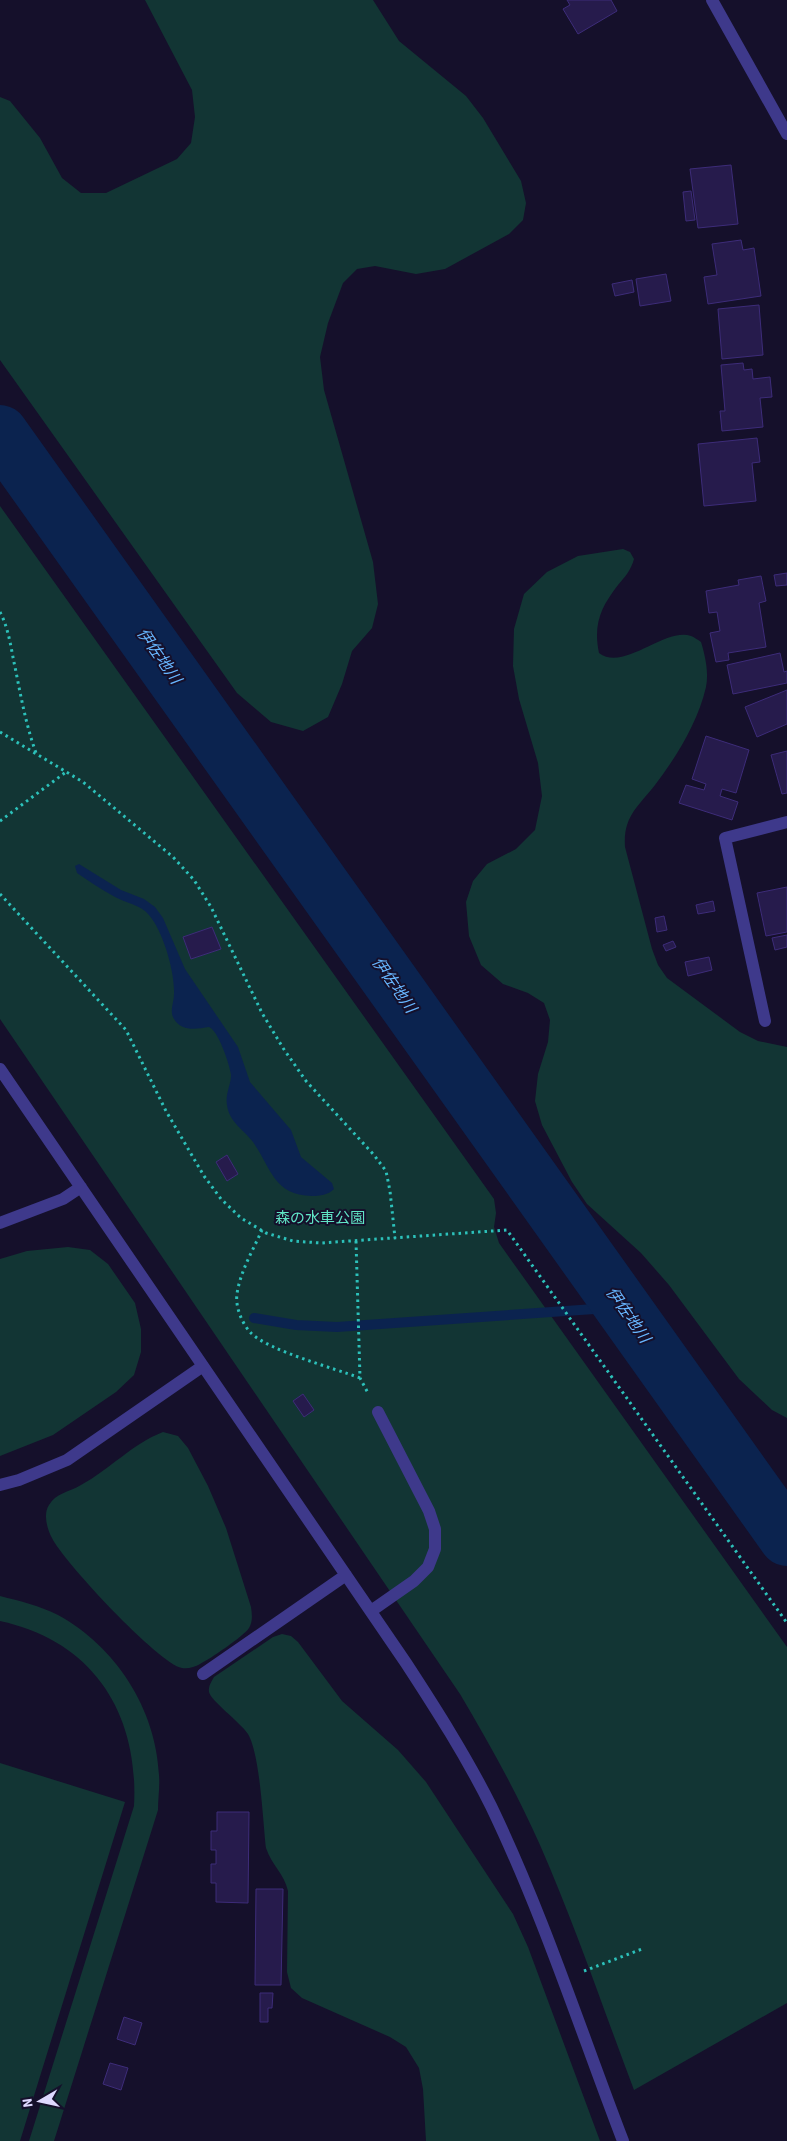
<svg xmlns="http://www.w3.org/2000/svg" width="787" height="2141" font-family="'Source Sans 3','Noto Sans JP',sans-serif">
  <rect width="100%" height="100%" fill="#15102b"/>
  <path fill="#123534" d="M145,0H373L399,41L466,96L483,118L521,181L526,203L523,220L509,234L445,269L416,274L375,266L357,269L343,283L328,323L320,357L324,390L373,562L378,604L372,628L352,651L342,684L328,717L303,731L271,722L237,693L0,360V97L10,101L40,138L62,178L81,193H106L177,159L191,143L195,117L192,90Z
    M0,506L494,1199L496,1213L494,1227L499,1243L787,1647V2003L634,2090C603,2008 575,1925 540,1845C517,1793 489,1743 460,1694L0,1019Z
    M623,549L630,552L634,559C631,570 625,577 618,585C601,607 593,624 599,653C624,672 665,627 691,636C694,637 698,640 701,642C705,655 709,672 706,687C698,722 677,756 655,785C638,807 623,816 625,847L652,949L658,965L667,978L740,1032L758,1041L787,1047V1418L772,1410L739,1379L669,1285L641,1253L587,1204L572,1182L542,1125L535,1101L538,1074L548,1042L550,1020L544,1003L528,993L503,984L481,965L469,936L466,902L473,881L487,864L516,849L535,830L542,796L538,763L519,699L513,666L514,629L524,594L547,572L578,556Z
    M68,1247L90,1250L108,1264L135,1303L141,1329V1352L134,1375L116,1392L53,1435L0,1456V1259L27,1251Z
    M163,1432L178,1436L188,1448L208,1486L226,1528L251,1607C252,1614 253,1621 249,1628C244,1636 210,1659 200,1664C195,1667 188,1669 182,1668C159,1664 63,1561 52,1538C47,1529 43,1514 49,1505C56,1493 69,1492 81,1485C109,1470 132,1444 163,1432Z
    M0,1596C20,1601 40,1606 58,1615C116,1647 156,1709 159,1775C160,1787 158,1798 158,1810L54,2141H29L134,1806C139,1713 93,1641 0,1621Z
    M282,1634L291,1636L298,1642L342,1701L398,1750L426,1782L513,1914L528,1947L600,2141H426L423,2089L419,2068L406,2047L390,2037L302,1998L291,1988L287,1972L288,1891C284,1873 272,1866 266,1848C263,1822 260,1754 248,1734C240,1722 211,1701 209,1692C208,1686 212,1681 214,1677L273,1637Z
    M0,1763L125,1802L20,2141H0Z"/>
  <path fill="#0b234f" d="M79,864L121,890L144,899L155,907L163,918L185,969L238,1047L250,1082L291,1130L301,1157L332,1183L334,1189C328,1195 320,1196 312,1196C273,1195 271,1167 253,1142C244,1130 229,1122 227,1105C225,1094 231,1085 231,1075C230,1065 218,1030 209,1027C197,1029 182,1032 174,1019C169,1011 174,1003 174,994C175,972 163,931 149,915C141,905 126,903 115,897C102,890 90,882 77,873L75,866Z"/>
  <g fill="none" stroke-linecap="round" stroke-linejoin="round">
    <path stroke="#0b234f" stroke-width="10" d="M254,1318L296,1325L337,1327L623,1307"/>
    <path stroke="#0b234f" stroke-width="56" d="M0,433L787,1538"/>
  </g>
  <path fill="#261b4c" stroke="#3d2c79" d="M567,0H611L617,11L578,34L563,9L570,5Z
    M731,165L738,224L698,228L690,169Z
    M691,191L695,220L686,221L683,192Z
    M741,240L743,250L754,248L761,296L708,304L704,277L717,275L712,244Z
    M666,274L671,301L640,306L636,279Z
    M632,280L634,292L615,296L612,284Z
    M759,305L763,355L722,359L718,309Z
    M743,363L744,370L752,369L753,379L770,377L772,397L760,398L763,427L722,431L720,411H725L721,365Z
    M757,438L760,462L752,463L756,501L704,506L698,444Z
    M787,573V585L776,586L774,575Z
    M761,576L766,601L759,603L766,647L728,653L729,660L716,662L710,633L720,631L717,612L709,613L706,591L739,585L738,580Z
    M780,653L784,672L787,671V683L733,694L727,665Z
    M787,690V724L757,737L745,707Z
    M706,736L749,750L736,793L722,789L720,796L738,802L732,820L679,803L686,785L704,790L706,784L692,779Z
    M787,751V793L782,794L771,755Z
    M787,887V932L766,936L757,893Z
    M713,901L715,911L698,914L696,905Z
    M664,916L667,930L657,932L655,918Z
    M212,927L221,949L191,959L183,937Z
    M787,935V947L775,950L772,938Z
    M673,941L676,947L666,951L663,945Z
    M709,957L712,970L688,976L685,962Z
    M227,1155L238,1174L227,1181L216,1162Z
    M303,1394L314,1410L304,1417L293,1401Z
    M217,1812H249L248,1903L216,1902V1883H211V1864H216V1850H211V1831H217Z
    M256,1889H283L281,1985H255Z
    M260,1993H273L272,2008H268V2022H260Z
    M124,2017L142,2023L135,2045L117,2039Z
    M110,2063L128,2068L121,2090L103,2084Z"/>
  <g fill="none" stroke-linecap="round" stroke-linejoin="round">
    <path stroke="#2cc1ba" stroke-width="3" stroke-dasharray="2.5 4" stroke-linecap="butt" d="M0,612C9,629 11,649 15,667C21,697 26,725 36,753
      M0,732L83,782L173,857L194,880L211,907L262,1013L283,1048L306,1081L374,1155L386,1171L390,1191L395,1238
      M0,821L66,772
      M0,894L126,1030L166,1111L204,1176L221,1199L241,1218L266,1233L293,1241L321,1243L507,1230L787,1623
      M262,1230C253,1250 240,1272 237,1294C235,1306 242,1324 251,1333C269,1351 334,1368 360,1378
      M356,1241L360,1378L368,1393
      M584,1971L642,1949"/>
    <path stroke="#3e398b" stroke-width="12" d="M712,0L787,134
      M765,1021L725,838L787,822
      M0,1069L406,1663C436,1709 466,1756 491,1806C543,1914 580,2029 623,2141
      M0,1223L63,1199L81,1187
      M0,1485L19,1480L67,1460L203,1366
      M371,1611L414,1581L428,1567L435,1549V1529L429,1511L378,1412
      M203,1674L346,1575"/>
  </g>
  <g text-anchor="middle" dominant-baseline="central" stroke-width="4" stroke-linejoin="round" paint-order="stroke">
    <g font-size="15" fill="#60e5c6" stroke="#15102b">
      <text x="320" y="1218">森の水車公園</text>
    </g>
    <g font-size="16" font-style="italic" fill="#67b6ff" stroke="#15102b">
      <text transform="translate(159 656) rotate(55)">伊佐地川</text>
      <text transform="translate(394 985) rotate(55)">伊佐地川</text>
      <text transform="translate(628 1315) rotate(55)">伊佐地川</text>
    </g>
  </g>
  <g transform="translate(40 2101) rotate(261)" stroke="#15102b" stroke-width="4" paint-order="stroke">
  <path d="M0-4L9 19L0 12L-9 19Z" fill="#ded9ff"/>
  <text y="-8" font-size="14" font-weight="bold" text-anchor="middle" fill="#ded9ff">N</text>
  </g>
</svg>
